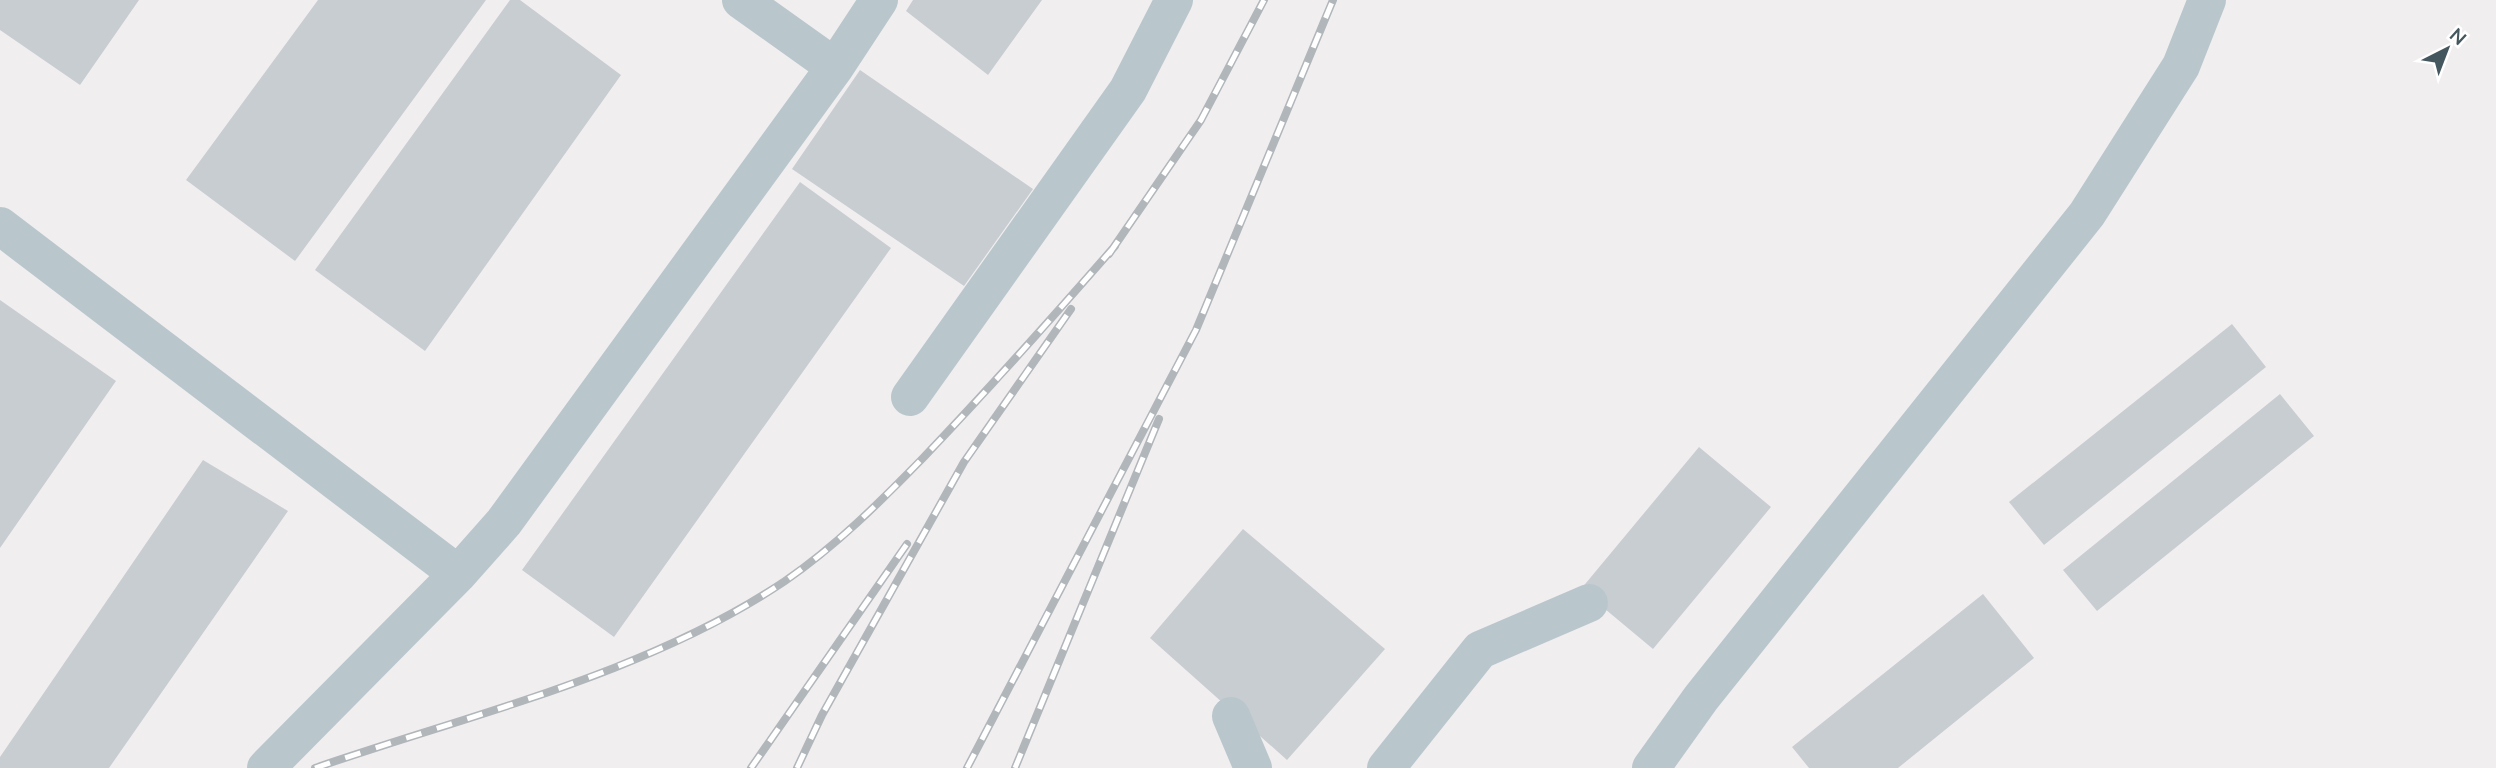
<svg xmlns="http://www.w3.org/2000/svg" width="2496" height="768" font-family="Mulish,sans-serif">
  <rect width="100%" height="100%" fill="#f1eeef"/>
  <path fill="#c8cdd2" d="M0,0H139L80,85L0,30Z
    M318,0H486L295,261L186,180Z
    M510,0H520L621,75L425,351L315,270Z
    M913,0H1042L988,75L906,11Z
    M860,70L1033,189L964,286L792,169Z
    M800,182L891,248L614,637L522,570Z
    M0,300L116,381L0,548Z
    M2232,324L2266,367L2044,545L2009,502Z
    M2280,394L2314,436L2097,611L2063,570Z
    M1699,447L1771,507L1653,649L1581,589Z
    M203,460L288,511L109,768H0V757Z
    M1243,529L1385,649L1287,760L1150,638Z
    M1983,594L2034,658L1898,768H1809L1792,747Z"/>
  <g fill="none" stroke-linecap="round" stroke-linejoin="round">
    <path stroke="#b9c7cd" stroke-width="38" d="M741,0L835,67
      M0,226L458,574
      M910,397L1128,90L1174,0
      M1231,716L1253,768
      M266,768L458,574L504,522L835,67L879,0
      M1386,768L1480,650L1589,603
      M1651,768L1701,698L2087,214L2181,66L2207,0"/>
    <g stroke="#b0b6ba" stroke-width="8">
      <path id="rail" d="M1109,254L1201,120L1264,0
        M315,768C471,714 647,674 785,581C836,546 880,502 923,458C989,389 1052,318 1115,246
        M751,768L907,544
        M797,768L822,715L964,462L1071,309
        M967,768L1196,330L1333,0
        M1015,768L1159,419"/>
    </g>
    <use href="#rail" stroke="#fff" stroke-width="5" stroke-dasharray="16" stroke-linecap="butt"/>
  </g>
  <g transform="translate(2447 49) rotate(42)" stroke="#ffffff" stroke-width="5" paint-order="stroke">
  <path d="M0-5L12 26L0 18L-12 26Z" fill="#45575e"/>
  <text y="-10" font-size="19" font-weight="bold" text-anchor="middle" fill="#45575e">N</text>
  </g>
</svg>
